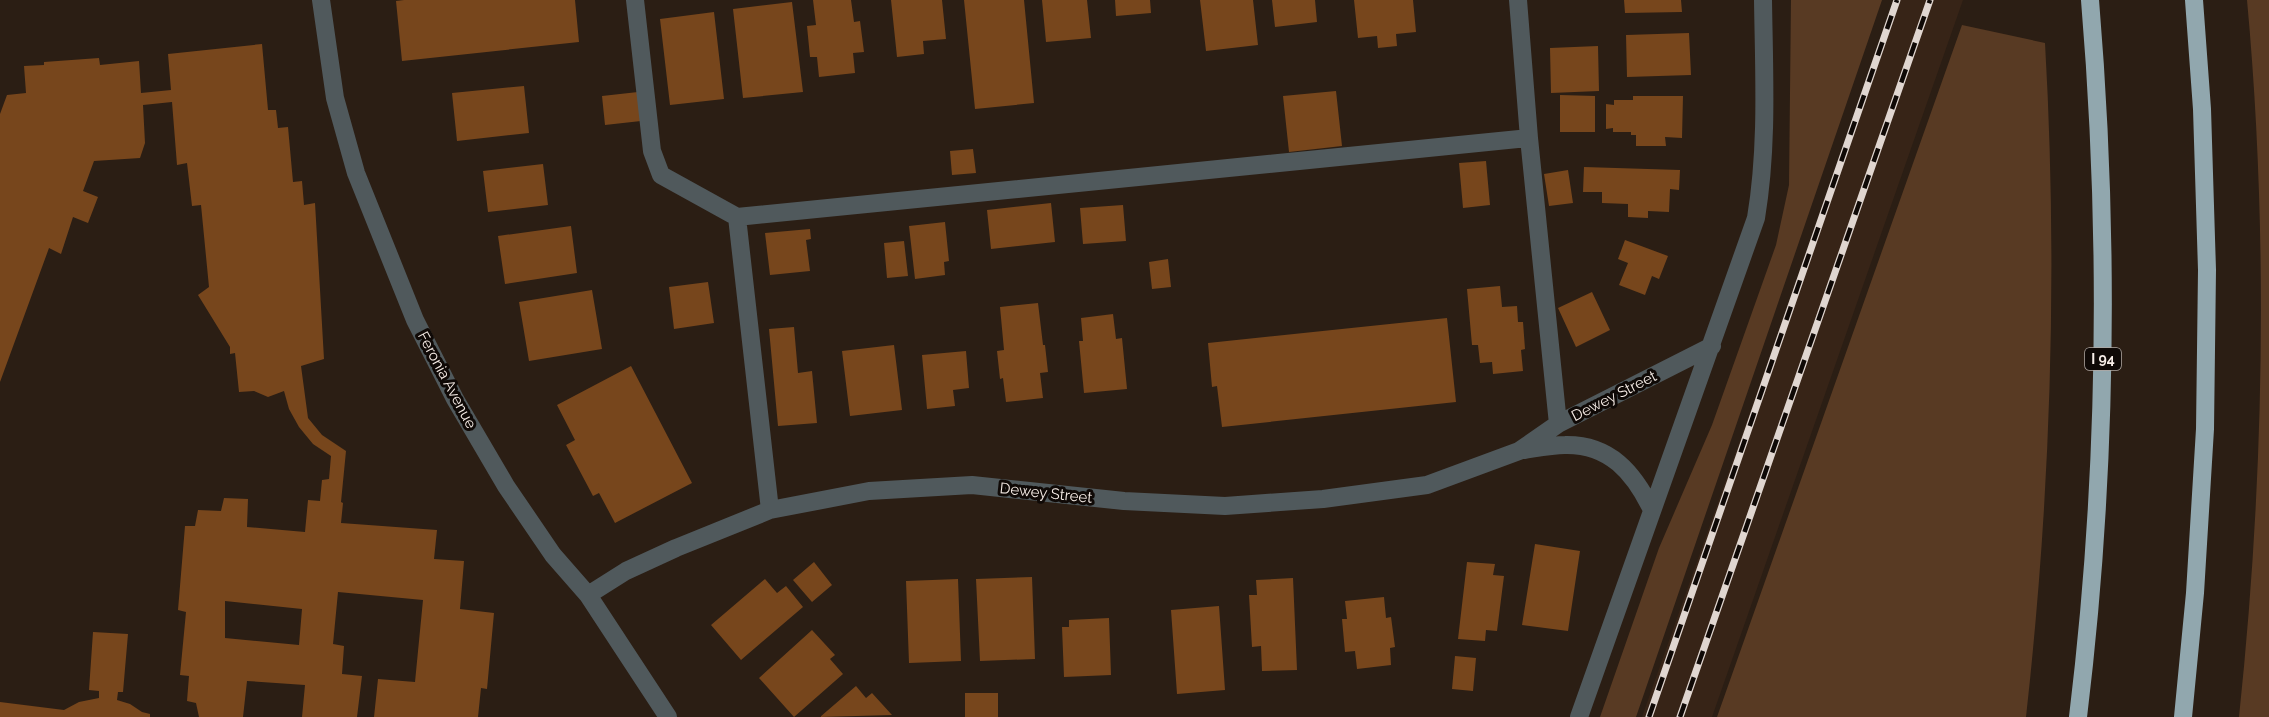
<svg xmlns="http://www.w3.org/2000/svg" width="2269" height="717" font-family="Raleway,sans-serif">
  <rect width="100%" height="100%" fill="#2b1e14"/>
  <path fill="#372417" d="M1896,0H1963L1712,717H1642Z"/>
  <path fill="#583a23" d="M1791,0H1882L1636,717H1600L1659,548L1712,425L1776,245L1789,185Z
    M2247,0H2269V717H2239C2264,481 2269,237 2247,0Z
    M1962,25L2045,43C2058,268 2051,493 2026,717H1717Z"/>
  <path fill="#77461c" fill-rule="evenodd" d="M404,0H575L579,42L402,61L396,1Z
    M813,0H851L854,22L860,21L864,52L853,53L855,73L819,77L817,57H810L807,26L816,25Z
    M891,0H942L946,39L923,41L924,54L897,57Z
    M964,0H1024L1034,103L975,109Z
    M1042,0H1087L1091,38L1046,42Z
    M1115,0H1150L1151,13L1116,16Z
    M1200,0H1253L1258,45L1206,51Z
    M1272,0H1315L1317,22L1275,27Z
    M1354,0H1413L1416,32L1396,34L1397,46L1378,48L1377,36L1358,38Z
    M1624,0H1681L1682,12L1625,13Z
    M792,2L803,92L743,98L733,9Z
    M714,12L724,99L670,105L660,19Z
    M1689,33L1691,75L1627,77L1626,35Z
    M262,44L268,110H276L278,128L288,127L293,182L302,181L304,205L315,203L324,359L301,366L308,418L322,435L346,451L341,502L343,503L341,523L437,530L434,559L464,561L460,609L494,613L487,689L481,688L478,717H374L378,679L415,682L423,600L338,592L333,644L344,646L342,674L362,676L357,717H302L305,685L247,681L243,717H199L196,703L187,701L189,676L180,675L186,612L178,610L185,526H195L198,510L221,511L224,498L248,499L247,527L305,532L308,500L320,501L322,480L329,479L331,456L313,444L299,427L289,409L284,391L268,397L254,391L239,392L235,353L230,354V347L198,295L209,287L201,205L192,206L187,163L177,165L172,102L143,105L145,143L140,158L94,161L83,191L98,197L88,223L73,217L61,254L49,248L0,382V114L7,95L26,93L24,66L44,65V62L99,58L100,65L139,61L141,93L171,90L168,54ZM225,601L302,609L299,645L225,638Z
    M1598,46L1599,91L1551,93L1550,48Z
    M524,86L529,133L457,141L452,93Z
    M1336,91L1342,146L1289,152L1283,96Z
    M638,92L641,121L605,125L602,96Z
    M1560,95L1595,96V132H1560Z
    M1633,96H1683L1682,138L1665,137L1666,146H1636V135H1631V132H1613V128L1606,129V104L1614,105V100H1633Z
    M973,149L976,173L952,175L950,151Z
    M1486,161L1490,205L1463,208L1459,163Z
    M543,164L548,205L488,212L483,171Z
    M1584,167L1680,170L1679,190L1670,189L1669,212L1648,211V218L1628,217V204L1602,203V192H1583Z
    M1568,170L1573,203L1549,206L1544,174Z
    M1051,203L1055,242L991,249L987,210Z
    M1123,205L1126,241L1083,244L1080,208Z
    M945,222L949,261L944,262L945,275L915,279L909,226Z
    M571,226L577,273L505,284L498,236Z
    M810,229L811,239L806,240L810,271L770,275L765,233Z
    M1625,240L1668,256L1659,279L1652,276L1645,295L1619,285L1628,263L1618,259Z
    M904,241L908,276L887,278L884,243Z
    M1168,259L1171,287L1152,289L1149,262Z
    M708,282L714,323L674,329L669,287Z
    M1500,286L1502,307L1517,306L1518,322H1523L1525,349L1521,350L1523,371L1493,374L1492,362L1480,363L1478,345H1472L1467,289Z
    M592,290L602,349L529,361L519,302Z
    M1592,292L1610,330L1576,347L1558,308Z
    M1038,303L1043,345H1045L1048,372L1040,373L1043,398L1006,402L1003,378L1000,379L997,351L1004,350L1000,307Z
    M1113,314L1116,339L1122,338L1127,389L1084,393L1079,341H1083L1081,318Z
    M1447,318L1456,402L1222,427L1217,386L1212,387L1208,343Z
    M794,327L798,373L812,371L817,423L778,426L769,329Z
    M894,345L902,410L850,416L842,351Z
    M966,351L969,388L953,390L955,406L927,409L922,355Z
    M631,366L692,483L615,523L599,493L593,496L566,445L575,440L557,405Z
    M1535,544L1580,551L1568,631L1522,625Z
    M814,562L832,585L812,602L793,580Z
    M1467,562L1495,564L1493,575L1504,576L1497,631L1486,630L1485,641L1458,639Z
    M1032,577L1035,659L980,661L976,579Z
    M1293,578L1297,670L1262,671L1261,646L1252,647L1249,595H1257L1256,580Z
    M765,579L777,593L786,586L803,607L741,660L711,625Z
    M958,579L961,661L909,663L906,581Z
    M1384,597L1386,618L1391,617L1395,647L1390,648L1391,665L1357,669L1355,651L1345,652L1342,619H1347L1345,601Z
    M1219,606L1225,690L1177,694L1171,610Z
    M1109,618L1111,675L1064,677L1062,627H1069V620Z
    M812,630L835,655L830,659L843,674L794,717L759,678Z
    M93,632L128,634L123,692H118L117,700L130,704L142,712L150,714V717H0V702L64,710L79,702L99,698V691L89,690Z
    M1455,656L1476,658L1473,691L1452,689Z
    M856,686L866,698L872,693L892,715L820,717Z
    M965,693H998V717H965Z"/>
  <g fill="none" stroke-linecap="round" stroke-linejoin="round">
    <path stroke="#50595c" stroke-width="18" d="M321,0L335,98L356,173L415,320L455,399L506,486L553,555L588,595L668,717
      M635,0L652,151L661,175L737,217
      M1518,0L1529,138L1558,424
      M1524,450C1537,448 1552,445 1565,445C1610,444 1634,473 1652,510
      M770,510L737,217L1529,138
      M588,595L626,571L676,548L770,510L869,491L972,485L1124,501L1225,506L1323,499L1427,485L1519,451L1558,424L1712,346
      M1579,717L1756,218C1768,146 1764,73 1763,0"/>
    <path stroke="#91a7ae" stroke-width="18" d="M2078,717C2107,479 2110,239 2090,0
      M2183,717L2195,593L2205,429L2207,270L2202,109L2194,0"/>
    <g stroke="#e0d6d0" stroke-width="7">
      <path id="rail" d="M1649,717L1897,0
        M1680,717L1930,0"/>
    </g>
    <use href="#rail" stroke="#0f0906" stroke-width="4.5" stroke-dasharray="14" stroke-linecap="butt"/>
  </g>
  <g text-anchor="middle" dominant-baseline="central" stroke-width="6" stroke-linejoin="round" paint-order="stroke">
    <rect fill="#0f0906" stroke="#b1a9a4" stroke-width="1.5" x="2085" y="348" width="36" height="22" rx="4.5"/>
    <g font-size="14" font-weight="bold" fill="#f7ede7">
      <text x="2103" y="359">I 94</text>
    </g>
    <g font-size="15" fill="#f7ede7" stroke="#0f0906">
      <text transform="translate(447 380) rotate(62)">Feronia Avenue</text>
      <text transform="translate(1614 396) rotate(-27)">Dewey Street</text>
      <text transform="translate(1046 493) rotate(6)">Dewey Street</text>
    </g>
  </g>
</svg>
